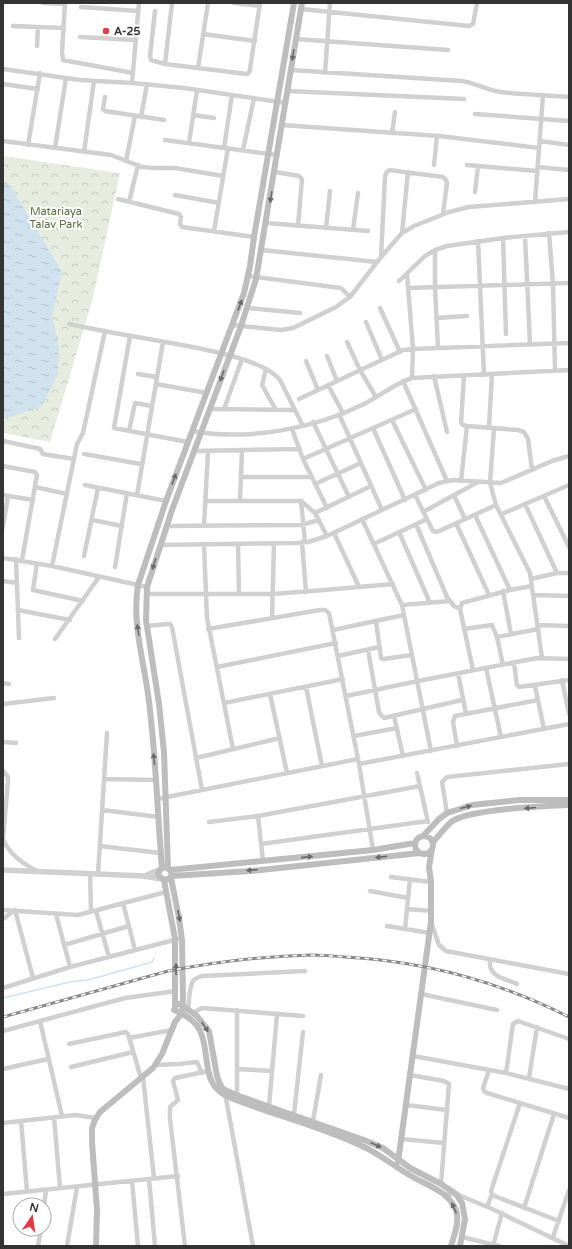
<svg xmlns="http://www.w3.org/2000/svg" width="572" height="1249" font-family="'Varela Round',sans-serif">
  <defs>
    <pattern id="park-crowns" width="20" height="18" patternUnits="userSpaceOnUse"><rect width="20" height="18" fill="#e6ecdf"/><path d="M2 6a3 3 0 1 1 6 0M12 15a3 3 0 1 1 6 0" fill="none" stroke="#c6cbc0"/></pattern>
    <pattern id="water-ripples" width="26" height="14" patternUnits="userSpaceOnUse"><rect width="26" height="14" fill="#cfe2ee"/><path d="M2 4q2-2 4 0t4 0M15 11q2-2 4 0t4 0" fill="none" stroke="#b2c2cd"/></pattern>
  </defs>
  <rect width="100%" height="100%" fill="#fff"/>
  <path fill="url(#park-crowns)" d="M3,156L120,173L93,298L50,442L3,433Z"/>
  <path fill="url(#water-ripples)" d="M3,184L10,185L62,272L52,316L59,346L58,374L42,406L8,418L3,417Z"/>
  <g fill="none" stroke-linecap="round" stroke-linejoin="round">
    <path stroke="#cfe2ee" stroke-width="1.5" d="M3,998L70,982L88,980L152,962L154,958"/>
    <path stroke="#d0d0d0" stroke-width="4.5" d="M43,3L65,4
      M65,3L62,52L63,60L133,73
      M234,3L260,6
      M81,7L138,11
      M301,9L469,26L473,24L477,3
      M155,11L150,56L151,60L165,64L247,74L249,73L250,69L260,3
      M13,26L64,28
      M203,34L255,41
      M80,37L136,40
      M296,39L448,50
      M37,46L38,27
      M165,64L172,3
      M198,68L208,3
      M3,69L80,80L132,83L184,88L286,103
      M291,70L462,81C475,83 487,90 501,92C523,95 546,95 569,97
      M325,73L330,3
      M132,83L139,3
      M3,84L38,89
      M288,91L464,99
      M105,97L103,109L105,111L164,120
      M475,114L569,121
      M193,115L214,118
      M141,117L147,84
      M282,125L439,136L539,148
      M392,133L395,112
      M165,140L277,155
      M3,141L111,155L142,167L154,168H175L223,176
      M540,141L569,145
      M189,143L197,90
      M28,145L40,73
      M55,148L66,78
      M224,148L232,95
      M243,150L254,98
      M84,152L94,81
      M126,161L135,116
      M434,165L437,136
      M467,165L537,171
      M538,167L569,170
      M275,172L299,176L302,179L298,226
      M475,192L478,166
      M175,195L219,203
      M118,199L179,214L181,217L180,224L182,227L254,237
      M129,202L138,165
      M535,202L543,95
      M266,223L368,231
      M326,228L330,191
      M353,230L358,193
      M214,231L228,148
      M402,233L408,172
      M549,233L553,284L555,371
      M525,236L530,344
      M503,238L506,334
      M478,241L484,375
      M262,250L377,262
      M435,250V288L438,348
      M381,257L385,177L386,173L389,170L443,177L446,180L447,183L443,214
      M407,274L413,349L412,378
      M248,276L341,288L350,297
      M399,281L425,256L435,250L447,246L503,238L569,232
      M408,288L569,283
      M248,308L300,313
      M380,308L400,352
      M436,318L467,316
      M366,322L382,360
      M69,324C97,330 125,335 154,340C184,346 261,356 280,380L303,426
      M232,325L281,330L293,328L336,307L350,297L381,257L402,233L414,226L449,212L469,207L569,199
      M130,336L114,428L188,442
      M347,342L360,370L376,397
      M327,356L337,381
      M306,361L318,390
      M266,369L262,385L276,410
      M138,374L157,377
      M434,376L447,432
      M464,376L461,423L463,425L467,426L518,430L524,432L528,439L532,470
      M403,381L447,481
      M156,384L207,393
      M328,385L343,413
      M299,399L403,350L413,349L569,343
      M210,409L295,410
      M224,409L242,359
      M339,414L382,510
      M392,420L426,490
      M313,422L349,497
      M489,427L492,374
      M373,428L405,500
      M494,428L490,483L496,505L530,573L542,658
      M292,429L303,459L327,508
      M129,431L135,403L152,406
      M192,431C248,441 314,429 364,404C380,396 394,384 412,378L569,370
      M3,441L36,448L40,449L43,454L74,459
      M194,451L300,449
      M84,454L141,464
      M303,459L416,409
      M3,466L35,472L37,475L22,560
      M241,477H312
      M461,481L467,426
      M315,484L361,463
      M85,485L166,501
      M35,487L67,494
      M3,495L33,500
      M137,495L163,342
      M415,495L433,531L437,532L496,505
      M454,495L465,519
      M544,496L569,547
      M205,501H301L315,513L327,536
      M240,501L242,450
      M301,501L305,542
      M525,504L557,573
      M423,512L478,482
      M315,513L371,486
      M502,514L569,485
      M475,515L510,590
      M362,519L402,605L431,751
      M92,520L122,526
      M456,523L489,595
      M416,524L447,597L454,606L460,609
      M167,526L301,525L319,520
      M204,526L208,451
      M3,527L8,496
      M399,532L430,603
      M334,533L359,587
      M302,542L306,592
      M238,544L239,594
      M374,544L427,519
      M160,545L294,543L308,542L327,536L439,483L453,480L501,483L552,461L569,456
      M204,545L207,618L233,749
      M84,556L98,488
      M3,558L52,566L147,587
      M16,559L19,638
      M37,563L33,590L83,601
      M52,566L77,444L83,433L105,331
      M115,567L127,493
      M531,579L557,573H569
      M3,581L17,583
      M503,591L511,634
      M146,594H272L324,590L393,584
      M534,595L569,596
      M402,605L450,601
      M18,610L70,620
      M272,618L274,544
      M376,621L381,658L383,659L412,655
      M538,625L569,626
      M147,626L168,624H170L172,627L202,790
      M208,629L320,610H325L329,613L359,764L373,850
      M464,629L492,625L497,637L503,665
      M333,630L404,615
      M497,637L538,629
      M55,639L99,577
      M368,650L379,712L381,715L384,718L462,700
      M338,656L379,647
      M514,663L517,685L519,687L569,680
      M217,667L336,643
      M486,668L501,737
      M473,670L460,609L462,603L510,590L532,586
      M458,673L466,714
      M562,680L569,714
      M3,683L9,684
      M535,686L544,729
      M306,687L322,766
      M270,694L287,773
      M346,696L418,681L537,658L569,659
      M224,703L343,679
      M3,704L54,698
      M394,716L403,756
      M354,736L397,728
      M3,742L16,743
      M457,746L453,722L455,716L538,700
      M196,758L280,738
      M359,764L569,724
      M3,771L8,777V780L3,839C9,854 23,864 37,871
      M417,773L428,822
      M104,779L156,780
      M157,799L358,759
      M102,810L159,817
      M447,813L442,782L447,777L569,764
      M258,816L263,861
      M209,822L258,816L420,786
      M261,844L428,821
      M100,846L160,853
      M90,873L91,912
      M98,874L107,733
      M391,877L431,882
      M370,891L408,898
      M123,903L135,950
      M407,909L432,911
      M3,910L78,915L166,892
      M96,911L109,957
      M56,914L70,967
      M3,919L15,910L33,978
      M431,922L439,945L446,951L569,974
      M387,926L430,933
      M405,929L410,879
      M64,945L129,926
      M490,960C488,977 504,978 517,984
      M3,988L70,967L182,938
      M421,994L497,1010
      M188,1011C189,1003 189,987 193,981C195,978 199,977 202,976L305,971
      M193,1013L202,1008L303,1016
      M40,1021L62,1116
      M3,1031L125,998L176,991
      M129,1038L172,1030
      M69,1044L126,1032L128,1034L141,1078
      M413,1056L506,1073L569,1089
      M155,1065L179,1064L197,1062L202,1073
      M71,1067L133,1052
      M3,1069L48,1059
      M237,1069L272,1071
      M489,1070L483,1088L484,1091L487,1093L569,1118
      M506,1073L513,1024L518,1021L569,1039
      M410,1075L444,1081L449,1084L441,1184
      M143,1077L154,1178
      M529,1078L537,1027
      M225,1093L253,1246
      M237,1096V1010
      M520,1103L491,1191L492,1194L497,1197L559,1221
      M406,1105L447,1110
      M269,1106L277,1014
      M294,1114L303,1032
      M54,1117L60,1188
      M21,1121L27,1191
      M313,1121L321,1075
      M3,1123L75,1115L96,1118
      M401,1139L444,1143
      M149,1179L155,1246
      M132,1181L138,1246
      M3,1194L178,1176
      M443,1194H456L490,1208L569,1246
      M44,1206L46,1190
      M487,1207L492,1194
      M524,1208L554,1114
      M462,1237L499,1246
      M553,1237L569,1190
      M38,1246L41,1229
      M67,1246L77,1187
      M185,1246L170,1119V1107L178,1100L173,1081L175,1078L208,1071
      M493,1246L502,1213"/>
    <path stroke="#d0d0d0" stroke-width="5.5" d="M3,870L144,876L161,879
      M144,876L159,870"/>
    <path stroke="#bdbdbd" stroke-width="6" d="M415 845a9 9 0 1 1 18 0a9 9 0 1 1-18 0Z
      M423,836L439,819L447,813L472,805L520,800H569
      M433,842C439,836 445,827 451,822C468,809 545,806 569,805
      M162,868L165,867L170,870L172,873L171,878L164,880L159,876L158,873L162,868C157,810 156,752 148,694C143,658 132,622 138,585L166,501L244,293L250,266L254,237L294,3
      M168,868L164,752L159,704L146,620L147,587L172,510L241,326L256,279L302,3
      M170,870L373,850L415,843
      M171,876L251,871L420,853
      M164,880L175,939V1007
      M176,1003L183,1006L197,1016L209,1031L217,1076L220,1084L223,1089L236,1095L364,1140L383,1148L410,1168L441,1184L456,1194L462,1203L465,1219L460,1246
      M174,1010C185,1014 197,1022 201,1033C211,1058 200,1086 231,1098C274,1115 320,1126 362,1146C380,1154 395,1167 411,1176C428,1186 448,1191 456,1210C460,1222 454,1235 451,1246
      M398,1162L431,922V882L429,867L432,849
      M96,1246L97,1210L92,1142V1128L95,1120L100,1112L153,1068L162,1054L175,1022L182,1013L183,999L182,940L179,918L171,878"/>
    <g stroke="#888" stroke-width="3">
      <path id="rail" d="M3,1017L168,971C215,962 263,956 312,955C323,955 334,956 345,957C423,961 500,982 569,1017"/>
    </g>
    <use href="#rail" stroke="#fff" stroke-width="1.5" stroke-dasharray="4.5" stroke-linecap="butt"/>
  </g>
  <defs><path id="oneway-solid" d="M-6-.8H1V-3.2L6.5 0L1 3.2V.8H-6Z"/></defs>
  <g fill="#6a6a6a">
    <use href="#oneway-solid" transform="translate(293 55) rotate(99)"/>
    <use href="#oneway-solid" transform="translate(271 197) rotate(99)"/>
    <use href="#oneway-solid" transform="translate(240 305) rotate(-70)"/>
    <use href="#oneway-solid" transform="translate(222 376) rotate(110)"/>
    <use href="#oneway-solid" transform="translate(174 479) rotate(-70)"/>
    <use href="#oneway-solid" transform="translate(154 564) rotate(108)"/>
    <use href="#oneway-solid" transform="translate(138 630) rotate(-98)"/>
    <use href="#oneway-solid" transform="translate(154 759) rotate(-95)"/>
    <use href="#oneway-solid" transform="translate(466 807) rotate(-15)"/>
    <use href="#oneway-solid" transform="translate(530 808) rotate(175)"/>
    <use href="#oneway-solid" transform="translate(307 857) rotate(-6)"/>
    <use href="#oneway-solid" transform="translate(381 857) rotate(174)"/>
    <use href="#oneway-solid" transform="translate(252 870) rotate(175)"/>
    <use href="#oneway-solid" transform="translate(179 916) rotate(79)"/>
    <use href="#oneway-solid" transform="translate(176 969) rotate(-90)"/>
    <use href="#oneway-solid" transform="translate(205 1027) rotate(57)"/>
    <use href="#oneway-solid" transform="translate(376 1145) rotate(25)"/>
    <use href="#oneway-solid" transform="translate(454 1208) rotate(-114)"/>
  </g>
  <circle fill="#e63946" stroke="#fff" stroke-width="1.5" cx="106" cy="31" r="4"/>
  <g text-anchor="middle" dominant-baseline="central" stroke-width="4" stroke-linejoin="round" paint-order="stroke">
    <g font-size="11" font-weight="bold" fill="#333" stroke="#fff" text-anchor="start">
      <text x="114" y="31">A-25</text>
    </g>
    <g font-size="11" fill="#56703f" stroke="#fff">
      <text x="56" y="211">Matariaya<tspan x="56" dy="13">Talav Park</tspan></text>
    </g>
  </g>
  <rect width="572" height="1249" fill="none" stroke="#333333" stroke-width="8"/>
  <g transform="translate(32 1217) rotate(13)"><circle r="19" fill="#ffffff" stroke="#adadad"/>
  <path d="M0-3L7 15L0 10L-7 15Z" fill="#e63946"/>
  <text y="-6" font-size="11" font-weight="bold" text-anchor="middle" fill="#333333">N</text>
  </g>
</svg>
